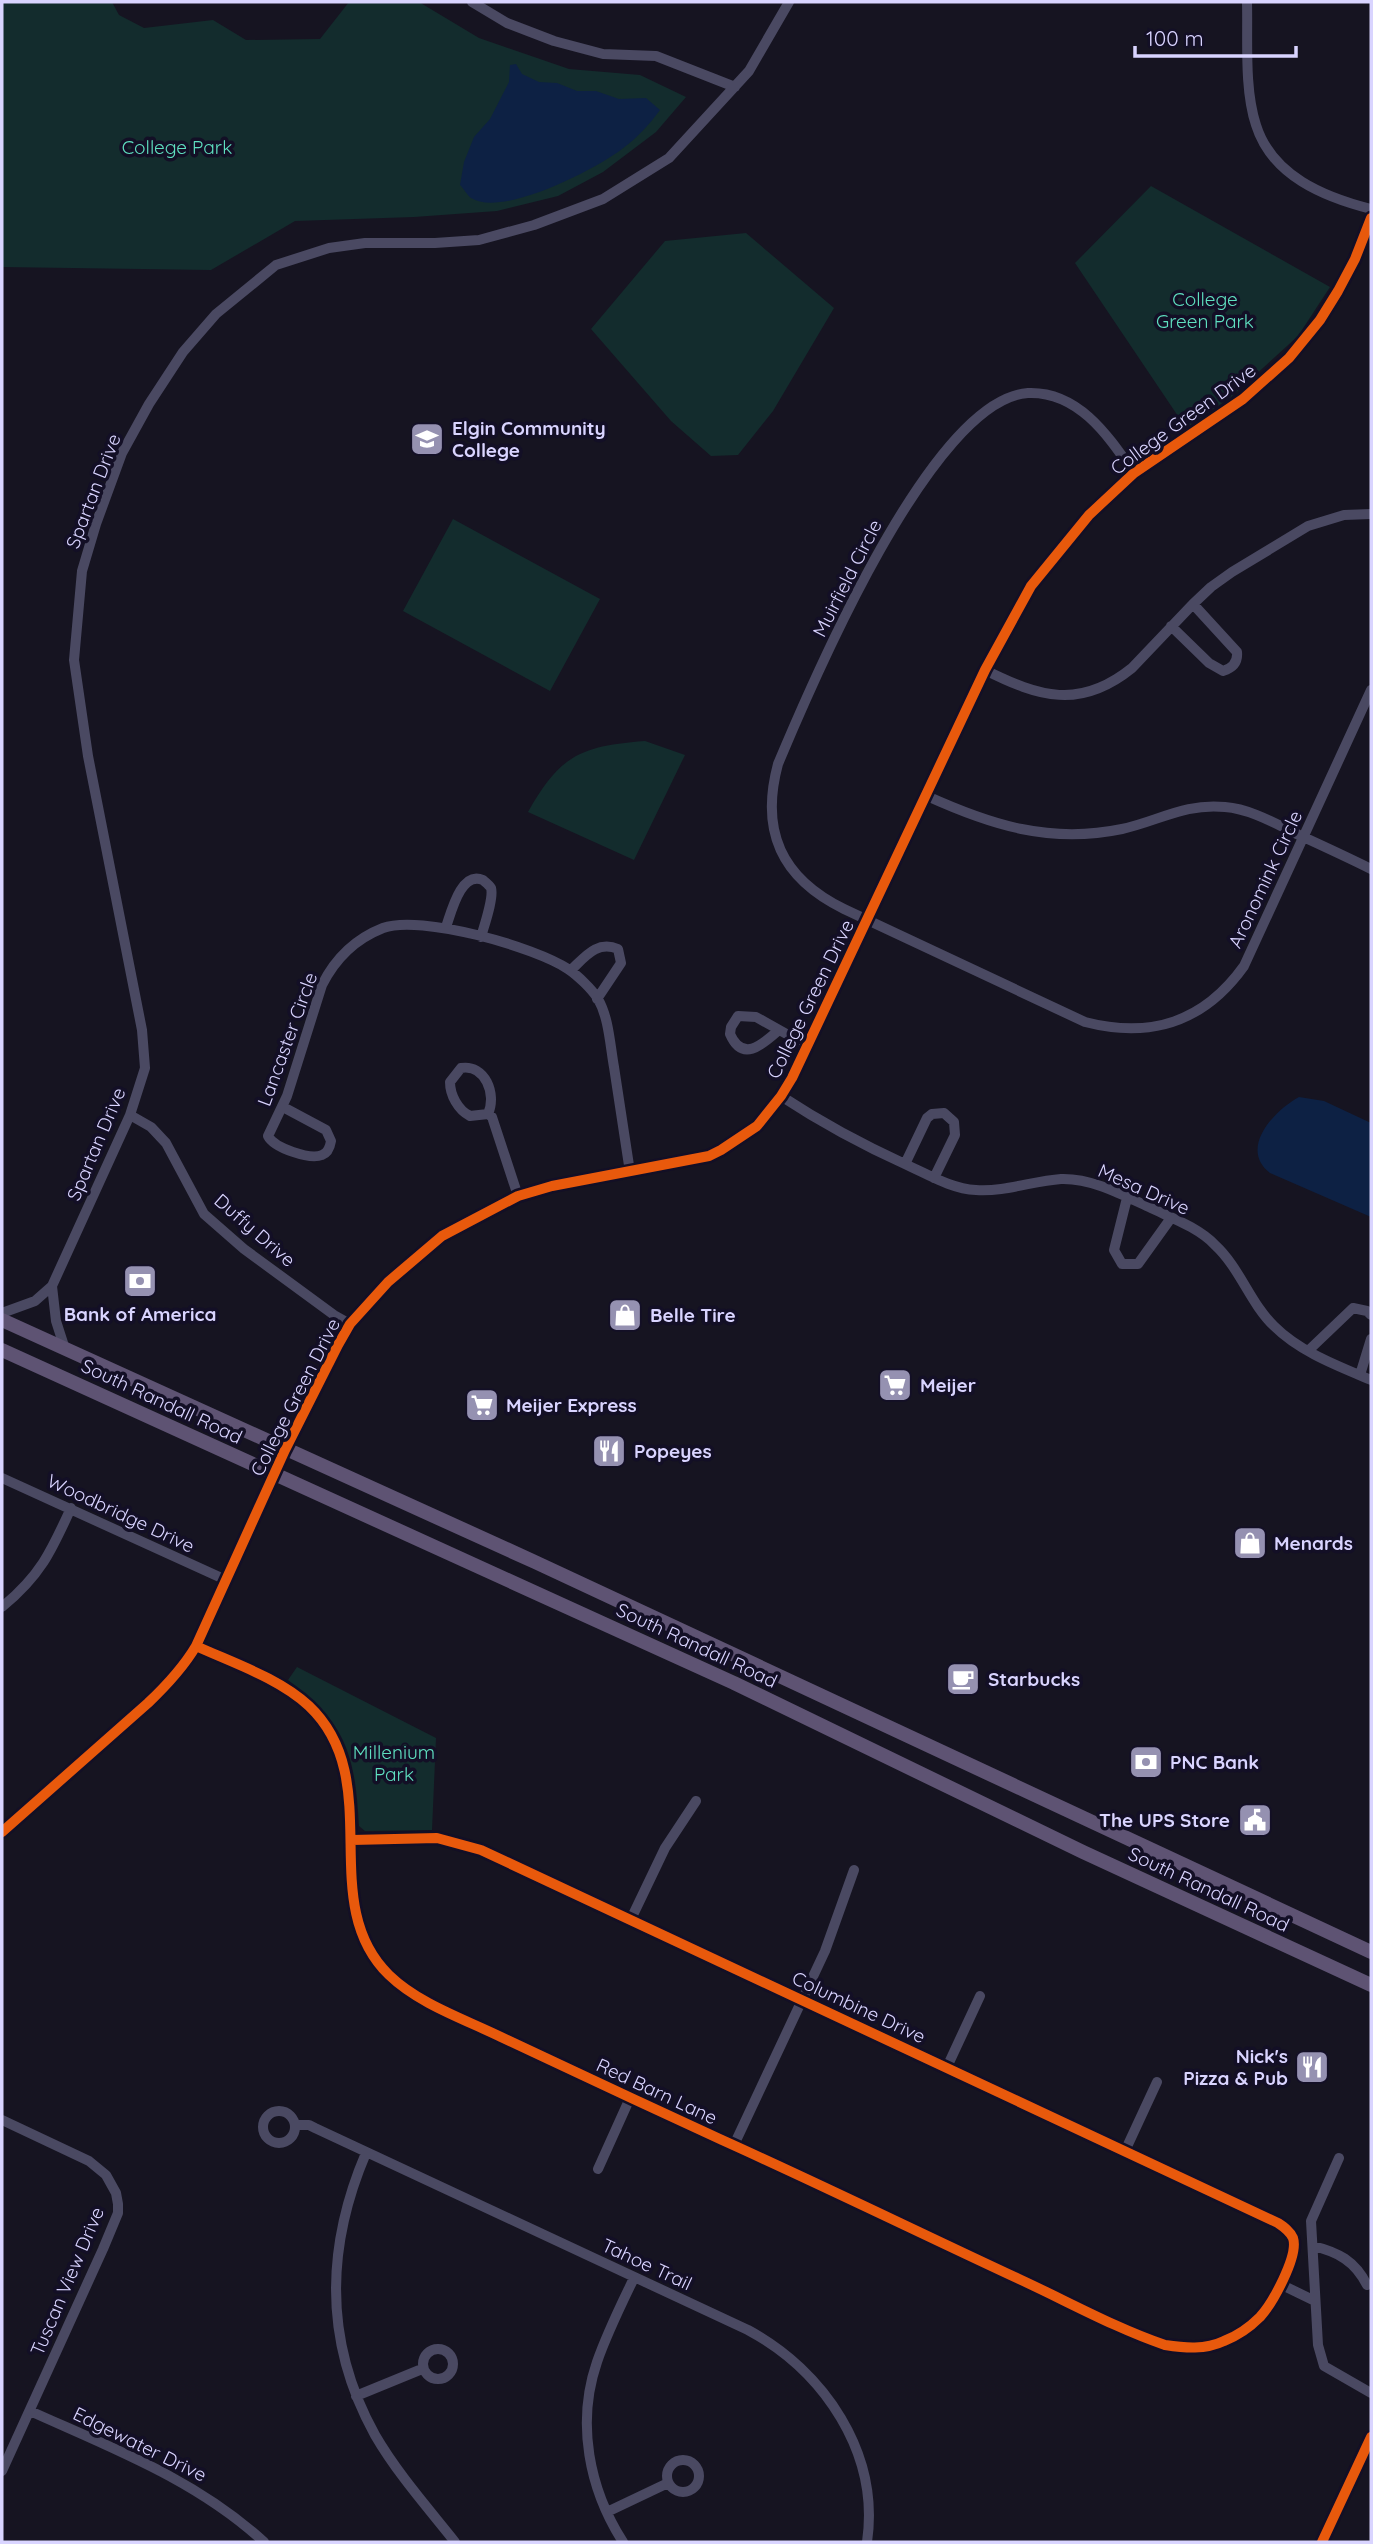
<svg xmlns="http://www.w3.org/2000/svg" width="1373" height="2544" font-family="Quicksand,sans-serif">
  <rect width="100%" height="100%" fill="#161421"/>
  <path fill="#132c2d" d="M2,2H112L119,15L144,28L213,20L246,40L320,39L349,2H419L479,38L569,69L640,75L686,97L656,132L603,172L558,196L497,211L414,217L295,221L211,270L2,267Z
    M1151,186L1330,287L1298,336L1231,397L1186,428L1075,263Z
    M746,233L834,308L773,411L738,455L711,456L671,421L591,329L665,241Z
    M453,519L600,599L550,691L403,611Z
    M645,741L685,755L634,860L528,812C560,755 581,746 645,741Z
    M297,1667L436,1738L432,1830L365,1831L359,1826C355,1755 347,1724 288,1680Z"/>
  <path fill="#0d2144" d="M516,64L522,74L539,82L557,83L577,91H596L619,99L646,98L660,110C649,125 637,138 622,149C596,169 502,218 471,198C467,195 464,189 460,185L464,162L474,137L490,119L509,82L510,65Z
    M1299,1097L1324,1101L1371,1123V1217L1270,1173C1238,1148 1275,1110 1299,1097Z"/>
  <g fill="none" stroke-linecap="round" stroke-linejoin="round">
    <path stroke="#4a4962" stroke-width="10" d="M472,2L507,23L554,41L603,54L656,56L735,87
      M1247,2C1248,39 1244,89 1256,125C1272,176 1324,197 1371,209
      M1134,473C1109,437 1079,391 1028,393C932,399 812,683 778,764C760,831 781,878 844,909L1085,1022C1151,1039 1204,1022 1244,966L1371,690
      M1171,626L1209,663L1223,671C1233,668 1238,662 1237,652L1193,604
      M985,670C1039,697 1080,710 1132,668L1193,604L1211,587L1232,572L1308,526L1344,515L1371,514
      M927,796C991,825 1050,844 1122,829C1159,821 1184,803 1225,807C1251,809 1276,824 1299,835C1323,846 1347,857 1371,869
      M446,927C451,913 461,870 483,880C485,882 489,885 491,888C494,898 484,926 481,937
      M571,970C585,957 597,940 618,949L621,963L597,999
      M779,1030C764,1043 743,1064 730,1034L731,1027L738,1016L756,1017L808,1046
      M781,1096C822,1123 863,1145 907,1165C929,1175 952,1189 976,1190C1004,1192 1033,1181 1061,1179C1092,1178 1123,1195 1151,1208C1172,1218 1199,1228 1215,1245C1240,1268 1250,1303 1274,1326C1300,1352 1338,1366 1371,1380
      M283,1107L326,1130L331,1141C330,1147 328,1153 322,1155C310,1160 274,1148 268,1136L287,1096L322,985C335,959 355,939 383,928C420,914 535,947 568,969C577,975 592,989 598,999C609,1018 610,1045 614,1067C619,1102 625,1137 630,1172
      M488,1114L470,1116C458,1110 450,1095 450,1082L461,1068C485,1064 497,1094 488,1114L492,1117L518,1196
      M130,1115L151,1127L166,1143L204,1214L244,1249L334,1315L350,1324
      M905,1164L927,1118L932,1114L944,1113L954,1122L955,1135L934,1178
      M1127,1198L1114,1250L1122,1264H1138L1171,1218
      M52,1286L56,1321L65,1349
      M2,1313L35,1301L52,1286L130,1115L145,1068L142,1030L88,756L74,660L82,571L96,524L122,453L149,404L183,352L216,314L276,265L329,248L365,243H435L479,240L534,225L603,199L669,158L749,71L789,2
      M1309,1350L1353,1308L1367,1311L1371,1315
      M1360,1375L1371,1339
      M2,1478L226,1580
      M2,1607C40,1576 51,1552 71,1508
      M196,1646C233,1663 279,1678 309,1706C388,1781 314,1902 389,1975C419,2004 464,2019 501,2037C575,2072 648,2106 722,2140C822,2185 920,2233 1019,2279C1067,2301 1115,2328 1165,2345C1185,2348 1205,2350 1224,2341C1237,2336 1250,2327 1260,2317C1272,2304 1299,2256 1293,2238C1290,2231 1284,2227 1278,2223L481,1850L437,1838L352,1840
      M2,1832L148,1703C167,1685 183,1668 196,1646L285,1450L338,1345L350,1324L388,1282L442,1236L518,1196L552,1186L709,1156L721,1150L757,1126L781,1096L792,1078L985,670L1031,586L1089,515L1134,473L1243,399L1289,358L1320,320L1338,291L1355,259L1371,218
      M631,1919L665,1848L696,1801
      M947,2067L980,1996
      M263 2127a16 16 0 1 1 32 0a16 16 0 1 1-32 0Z
      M2,2120L89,2161L106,2175L116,2193L118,2204V2213L103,2249L2,2471
      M296,2125H309L315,2128L748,2330C824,2371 880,2453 867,2542
      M734,2145L825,1951L854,1870
      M1125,2151L1157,2082
      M366,2153C325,2249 324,2343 375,2435C397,2473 428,2508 455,2542
      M1339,2158L1311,2221L1318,2345L1324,2366L1371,2393
      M598,2169L630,2098
      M1313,2246C1338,2252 1355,2261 1367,2285
      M1280,2284L1315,2301
      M423 2364a15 15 0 1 1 30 0a15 15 0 1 1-30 0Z
      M356,2396L422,2369
      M30,2411C112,2448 197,2480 264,2542
      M667 2476a16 16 0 1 1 32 0a16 16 0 1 1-32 0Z
      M607,2512L668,2483
      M623,2542C589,2489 576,2423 597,2362C607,2333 621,2305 634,2278"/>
    <path stroke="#575674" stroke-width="12" d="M1322,2542L1371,2437"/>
    <path stroke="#5e5373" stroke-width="14" d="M2,1320L535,1562L1371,1952
      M2,1350L734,1683L1083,1852L1371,1985"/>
    <g stroke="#130f26" stroke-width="15">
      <path id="cycleway" d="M196,1646C233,1663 279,1678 309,1706C388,1781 314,1902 389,1975C419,2004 464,2019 501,2037C575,2072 648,2106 722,2140C822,2185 920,2233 1019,2279C1067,2301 1115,2328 1165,2345C1185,2348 1205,2350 1224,2341C1237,2336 1250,2327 1260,2317C1272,2304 1299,2256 1293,2238C1290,2231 1284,2227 1278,2223L481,1850L437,1838L352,1840
        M2,1832L148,1703C167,1685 183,1668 196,1646L285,1450L338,1345L350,1324L388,1282L442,1236L518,1196L552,1186L709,1156L721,1150L757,1126L781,1096L792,1078L985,670L1031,586L1089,515L1134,473L1243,399L1289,358L1320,320L1338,291L1355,259L1371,218
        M1322,2542L1371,2437"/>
    </g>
    <use href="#cycleway" stroke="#e8590c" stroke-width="10"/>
  </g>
  <defs>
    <g id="university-square" transform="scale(1.75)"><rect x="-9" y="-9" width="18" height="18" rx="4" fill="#9591b1" stroke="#130f26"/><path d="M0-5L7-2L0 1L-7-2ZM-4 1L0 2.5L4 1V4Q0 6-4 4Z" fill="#fff"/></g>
    <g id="bank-square" transform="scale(1.75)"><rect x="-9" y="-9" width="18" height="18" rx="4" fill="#9591b1" stroke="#130f26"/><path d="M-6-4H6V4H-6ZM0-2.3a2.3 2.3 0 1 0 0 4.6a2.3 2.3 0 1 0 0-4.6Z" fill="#fff"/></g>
    <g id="shop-square" transform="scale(1.75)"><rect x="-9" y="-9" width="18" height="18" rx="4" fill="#9591b1" stroke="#130f26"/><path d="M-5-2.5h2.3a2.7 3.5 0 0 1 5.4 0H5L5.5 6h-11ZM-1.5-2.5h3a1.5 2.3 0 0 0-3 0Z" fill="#fff"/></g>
    <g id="supermarket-square" transform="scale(1.75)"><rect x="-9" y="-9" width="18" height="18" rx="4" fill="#9591b1" stroke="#130f26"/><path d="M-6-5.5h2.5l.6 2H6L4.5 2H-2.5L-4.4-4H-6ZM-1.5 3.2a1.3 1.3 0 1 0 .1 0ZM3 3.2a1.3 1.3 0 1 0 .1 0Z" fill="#fff"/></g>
    <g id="restaurant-square" transform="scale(1.75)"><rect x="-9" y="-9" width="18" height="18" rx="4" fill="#9591b1" stroke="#130f26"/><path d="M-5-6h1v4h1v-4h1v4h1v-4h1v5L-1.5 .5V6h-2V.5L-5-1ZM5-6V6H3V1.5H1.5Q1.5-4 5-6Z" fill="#fff"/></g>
    <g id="cafe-square" transform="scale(1.75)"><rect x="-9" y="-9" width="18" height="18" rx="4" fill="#9591b1" stroke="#130f26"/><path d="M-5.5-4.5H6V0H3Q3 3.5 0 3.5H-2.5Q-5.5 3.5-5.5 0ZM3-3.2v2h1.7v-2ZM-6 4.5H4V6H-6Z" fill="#fff"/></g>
    <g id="civic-square" transform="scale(1.75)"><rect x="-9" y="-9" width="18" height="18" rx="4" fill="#9591b1" stroke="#130f26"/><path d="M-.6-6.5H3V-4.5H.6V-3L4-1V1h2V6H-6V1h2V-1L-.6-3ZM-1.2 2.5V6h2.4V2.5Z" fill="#fff"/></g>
  </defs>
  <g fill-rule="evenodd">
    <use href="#university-square" x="427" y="439"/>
    <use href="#bank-square" x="140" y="1281"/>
    <use href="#shop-square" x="625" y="1315"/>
    <use href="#supermarket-square" x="895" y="1385"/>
    <use href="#supermarket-square" x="482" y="1405"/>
    <use href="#restaurant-square" x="609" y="1451"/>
    <use href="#shop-square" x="1250" y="1543"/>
    <use href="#cafe-square" x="963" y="1679"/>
    <use href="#bank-square" x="1146" y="1762"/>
    <use href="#civic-square" x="1255" y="1820"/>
    <use href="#restaurant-square" x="1312" y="2067"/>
  </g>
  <g text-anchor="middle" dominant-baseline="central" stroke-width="7" stroke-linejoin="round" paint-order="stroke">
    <g font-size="19" fill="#5fe0c0" stroke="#130f26">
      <text x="177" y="147">College Park</text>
      <text x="1205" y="299">College<tspan x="1205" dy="22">Green Park</tspan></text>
      <text x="394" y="1752">Millenium<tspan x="394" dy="22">Park</tspan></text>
    </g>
    <g font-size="19" fill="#d9d4ff" stroke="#130f26">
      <text transform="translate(1183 419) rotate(-36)">College Green Drive</text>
      <text transform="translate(93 491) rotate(-69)">Spartan Drive</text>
      <text transform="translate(847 578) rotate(-63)">Muirfield Circle</text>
      <text transform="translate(1265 879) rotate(-65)">Aronomink Circle</text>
      <text transform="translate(810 999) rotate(-64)">College Green Drive</text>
      <text transform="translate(287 1039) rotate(-70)">Lancaster Circle</text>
      <text transform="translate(96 1144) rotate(-67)">Spartan Drive</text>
      <text transform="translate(1144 1189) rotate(24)">Mesa Drive</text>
      <text transform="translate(255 1230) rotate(41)">Duffy Drive</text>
      <text transform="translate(295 1397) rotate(-63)">College Green Drive</text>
      <text transform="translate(162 1401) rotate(25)">South Randall Road</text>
      <text transform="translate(121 1513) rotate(25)">Woodbridge Drive</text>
      <text transform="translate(697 1645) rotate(25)">South Randall Road</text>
      <text transform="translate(1209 1889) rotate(25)">South Randall Road</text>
      <text transform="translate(859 2007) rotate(25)">Columbine Drive</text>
      <text transform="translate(657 2091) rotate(25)">Red Barn Lane</text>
      <text transform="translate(647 2264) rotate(25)">Tahoe Trail</text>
      <text transform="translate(67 2281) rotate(-67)">Tuscan View Drive</text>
      <text transform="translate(140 2444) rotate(26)">Edgewater Drive</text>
    </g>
    <g font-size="19" font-weight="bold" fill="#d9d4ff" stroke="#130f26" text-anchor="start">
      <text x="452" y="428">Elgin Community<tspan x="452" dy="22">College</tspan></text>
      <text x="140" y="1314" text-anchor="middle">Bank of America</text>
      <text x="650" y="1315">Belle Tire</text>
      <text x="920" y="1385">Meijer</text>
      <text x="506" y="1405">Meijer Express</text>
      <text x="634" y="1451">Popeyes</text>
      <text x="1274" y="1543">Menards</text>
      <text x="988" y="1679">Starbucks</text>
      <text x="1170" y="1762">PNC Bank</text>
      <text x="1230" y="1820" text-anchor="end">The UPS Store</text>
      <text x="1288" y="2056" text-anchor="end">Nick's<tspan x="1288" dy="22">Pizza &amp; Pub</tspan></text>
    </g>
  </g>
  <rect width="1373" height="2544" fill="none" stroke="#d9d4ff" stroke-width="7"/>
  <path d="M1135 46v10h161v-10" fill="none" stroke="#d9d4ff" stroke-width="3.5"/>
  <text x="1146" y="46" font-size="21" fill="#d9d4ff" stroke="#130f26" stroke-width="5" paint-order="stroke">100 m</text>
</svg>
